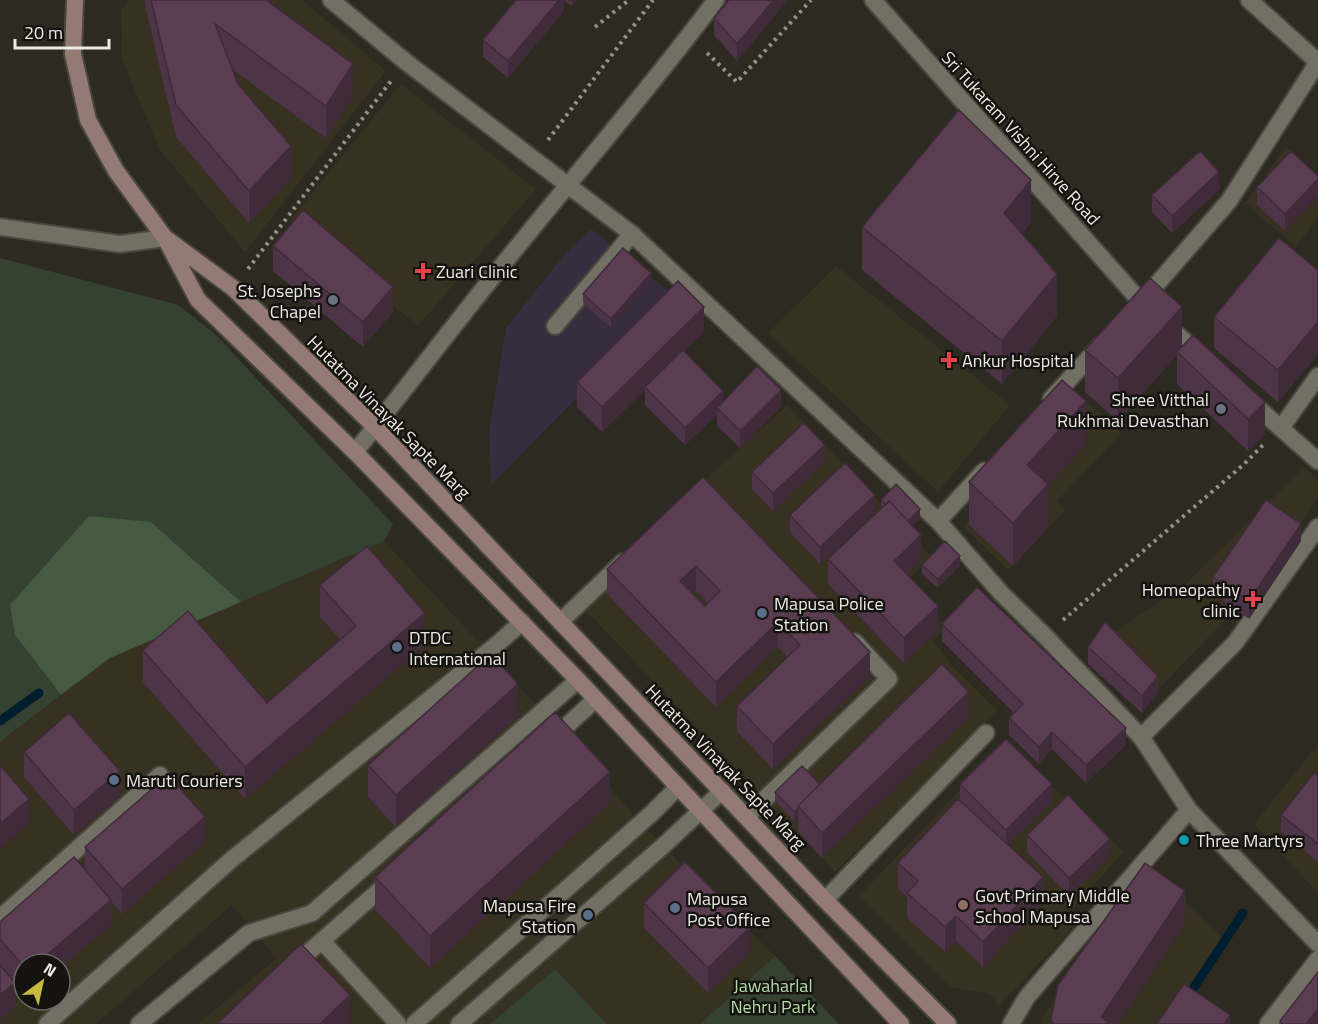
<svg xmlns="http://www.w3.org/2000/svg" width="1318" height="1024" font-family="'Titillium Web',sans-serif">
  <rect width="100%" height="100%" fill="#2d2a21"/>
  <path fill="#363121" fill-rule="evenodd" d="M128,0H302L386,71L245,252L159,149L122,59L121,10Z
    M401,84L536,189L418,326L290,220Z
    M1286,147L1318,178V218L1296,247L1245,203Z
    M836,266L1010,405L938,492L768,333Z
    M1077,394L1122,433L1057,501L1066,510L1008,570L964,527Z
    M787,405L931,556L909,580L946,628L934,641L954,668L997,711L835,872L575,599Z
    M1304,467L1318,479V497L1260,584L1141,707L1086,651L1187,583Z
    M384,541L503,668L651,834L775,956L700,1024H607L555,969L490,1024H198L277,958L232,905L96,1024H0V742L110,658ZM24,964H60V1000H24Z
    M1005,743L1124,852L1068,913L1078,922L999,1006L990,994L950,987L859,896Z
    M1318,744V893L1254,824Z
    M1151,869L1223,938L1165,1024H1042L1043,1016Z"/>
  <path fill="#362e3e" d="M591,229L676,297L491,485L489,431L506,328L565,254Z"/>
  <path fill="#354231" d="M0,258L178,305L214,333L393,524L384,541L241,602L151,522L15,635L61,695L0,742Z
    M775,956L839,1024H700Z
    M555,969L607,1024H490Z"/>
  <path fill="#455a40" d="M89,516L151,522L241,602L110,658L61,695L15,635L10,605Z"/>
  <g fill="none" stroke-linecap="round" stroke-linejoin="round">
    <path stroke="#001f2e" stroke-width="9" d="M0,721L39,693
      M1187,998L1243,913"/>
    <g stroke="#49473e" stroke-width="20">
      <path id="service" d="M555,326L632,234
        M1281,428L1318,376
        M560,622L623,562
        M552,739L595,700
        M747,816L889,679L855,642
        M0,918L160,775
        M322,941L398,1024
        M293,966L391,880
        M47,1024L231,860L495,646L522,622
        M139,1024L249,933L312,913L578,680
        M414,1024L651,814L678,787
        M459,1024L663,846L722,791"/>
    </g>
    <g stroke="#49473e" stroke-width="20">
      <path id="pedestrian" d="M1268,1024L1318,959"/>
    </g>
    <g stroke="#49473e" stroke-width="20">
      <path id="minor" d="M873,0L1141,302L1201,356
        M1249,0L1318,62
        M1249,400L1318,461
        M1141,737L1235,643L1318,527
        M825,900L986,733"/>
    </g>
    <g stroke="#49473e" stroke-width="20">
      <path id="tertiary" d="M331,0L406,62L632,234L938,521L1001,593L1045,636L1141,737L1189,810L1318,944
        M0,227L120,244L165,238
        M1143,300L1229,201L1318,62
        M1051,399L1101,345
        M355,452C411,382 465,310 522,241C587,161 654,83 716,0
        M938,521L984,471
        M1011,1024L1027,997L1189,810"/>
    </g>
    <g stroke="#49473e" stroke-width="20">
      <path id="secondary" d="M75,0L73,54L88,120L116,171L165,238L198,300L355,452L578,680L901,1024
        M168,240L233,288L375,427L825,900L948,1024"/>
    </g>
    <path stroke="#939189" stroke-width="4" stroke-dasharray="3 4.5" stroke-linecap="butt" d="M595,27L629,0
      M707,53L737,82L811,0
      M548,140L653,0
      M248,269L391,81
      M1063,620L1243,465L1263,445"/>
    <use href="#service" stroke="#726f64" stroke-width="16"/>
    <use href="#pedestrian" stroke="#726f64" stroke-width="16"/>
    <use href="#minor" stroke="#726f64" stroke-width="16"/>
    <use href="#tertiary" stroke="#726f64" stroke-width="16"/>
    <use href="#secondary" stroke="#947a74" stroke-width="16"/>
  </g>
  <path fill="#4d3446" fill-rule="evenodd" d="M145,0H266L353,96L326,138L232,69L238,84L291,178L249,223L176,137L145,5Z
    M516,0H577L572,6L564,1V11L508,78L483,57V40Z
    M788,0L737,61L714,35V18Z
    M1318,176L1285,231L1257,205V187Z
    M1219,190L1172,233L1152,212V195Z
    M1031,222L1022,234L1057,316L1002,384L862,270V227Z
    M273,246L393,312L363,347L273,271Z
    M1318,270V354L1278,402L1214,348V317Z
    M651,282L611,328L583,303V294Z
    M704,332L684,351L723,402L781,407L740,448L717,426V415L685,445L645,405V390L602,432L577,407V382Z
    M1182,347L1265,434L1248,451L1177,384V355L1118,421L1085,392V350Z
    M1086,444L1048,485V527L1013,566L969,525V482Z
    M825,462L773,511L752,489V472Z
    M703,477L870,677L773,769L737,731V706L788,657L778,647L716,707L607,594V569ZM696,591L708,603L705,606L693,594Z
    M881,500L920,518L912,526L921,560L907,574L938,631L904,663L828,584V559L881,509Z
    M875,512L820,564L790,532V515Z
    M1301,541L1249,619L1213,594V577Z
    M922,565H960L938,588L922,574Z
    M320,585L425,645L245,799L143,682V650L267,703L340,639L320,617Z
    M942,624L1126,745L1086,783L1052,749L1039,764L1009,735V718L1014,713L942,641Z
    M1088,647L1158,693L1142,713L1088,664Z
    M518,716L396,827L368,797V765Z
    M969,717L822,858L798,831V818L794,821L775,801V792L820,784Z
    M24,752L120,796L74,835L24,777Z
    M1318,776V862L1281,832V815Z
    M960,784L1052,802L1008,845L1043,902L983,967L956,941L945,952L907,918V897L898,888V863L960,801Z
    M610,803L430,968L375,909V877Z
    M1027,835L1110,856L1069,896L1027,852Z
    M205,842L122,914L111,901V925L60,968V964H24V992L0,964V922L85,870V847Z
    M644,903L750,952L708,993L644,928Z"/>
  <path fill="#3f2b39" d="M559,0H564V11L508,78V61Z
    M572,0H577L572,6Z
    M774,0H788L737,61V44Z
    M353,64V96L326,138V106Z
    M291,146V178L249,223V191Z
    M1219,172V190L1172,233V216Z
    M1318,179V196L1285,231V214Z
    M1031,180V222L1004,255V213Z
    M651,273V282L611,328V319Z
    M1057,274V316L1002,384V341Z
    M393,287V312L363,347V322Z
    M704,307V332L646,389L645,387V390L602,432V407Z
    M1182,307V350L1177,352V355L1118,421V378Z
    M1318,322V354L1278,402V370Z
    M781,390V407L740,448V431Z
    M723,391V408H717V415L685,445V428Z
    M1086,401V444L1048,485V527L1013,566V523L1027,465Z
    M1265,402V434L1248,451V419Z
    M825,445V462L773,511V493Z
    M875,495V512L820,564V547Z
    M920,509V518L905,533V524Z
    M1301,524V541L1249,619V601Z
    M921,535V560L894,586V561Z
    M960,556V565L938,588V579Z
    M696,566V591L680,606V581Z
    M938,606V631L904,663V638Z
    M425,613V645L245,799V767Z
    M778,622V647L716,707V682Z
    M870,652V677L773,769V744Z
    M1158,676V693L1142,713V696Z
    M518,684V716L396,827V795Z
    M969,692V717L822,858V833Z
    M1126,728V745L1086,783V765Z
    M1052,732V749L1039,764V747Z
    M120,771V796L74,835V810Z
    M610,772V803L430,968V936Z
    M1052,784V802L1006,847V830Z
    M29,799V824L0,849V824Z
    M798,809V818L794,821V812Z
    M205,817V842L122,914V889Z
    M1110,839V856L1069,896V878Z
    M1043,877V902L983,967V942Z
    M1185,891V923L1118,1024H1101V1017Z
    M111,900V925L60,968V964H36Z
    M956,916V941L945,952V927Z
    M750,927V952L708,993V968Z
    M15,983V1008L0,1020V995Z
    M350,995V1024H320Z
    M1318,1009V1024H1306Z
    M1230,1015V1024H1224Z"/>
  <path fill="#5a3d51" stroke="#3f2b39" stroke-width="1.5" fill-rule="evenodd" d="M151,0H266L353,64L326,106L215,24L238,84L291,146L249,191L176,105Z
    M516,0H559L508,61L483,40Z
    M729,0H774L737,44L714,18Z
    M959,110L1031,180L1004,213L1057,274L1002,341L862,227Z
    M1200,151L1219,172L1172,216L1152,195Z
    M1291,151L1318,176V179L1285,214L1257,187Z
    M303,210L393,287L363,322L273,246Z
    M1279,238L1318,270V322L1278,370L1214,317Z
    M623,248L651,273L611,319L583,294Z
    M1150,278L1182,307L1118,378L1085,350Z
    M678,281L704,307L602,407L577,382Z
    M1193,335L1265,402L1248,419L1177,352Z
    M683,350L723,391L685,428L645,387Z
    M757,366L781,390L740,431L717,408Z
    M1062,380L1086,401L1027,465L1048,484L1013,523L969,482Z
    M804,423L825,445L773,493L752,472Z
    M845,463L875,495L820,547L790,515Z
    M703,477L870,652L773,744L737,706L800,645L778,622L716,682L607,569ZM696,566L720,591L705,606L680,581Z
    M896,484L920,509L908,521L889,501L886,505L881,500Z
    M1266,500L1301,524L1249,601L1213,577Z
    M889,501L921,535L894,561L938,606L904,638L828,559Z
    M945,541L960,556L938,579L922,565Z
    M367,546L425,613L245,767L143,650L188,611L267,703L356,626L320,585Z
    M977,587L1126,728L1086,765L1052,732L1039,747L1009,718L1023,704L942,624Z
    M1105,622L1158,676L1142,696L1088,647Z
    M491,654L518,684L396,795L368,765Z
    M942,664L969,692L822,833L798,806Z
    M555,712L610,772L430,936L375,877Z
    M69,713L120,771L74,810L24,752Z
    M1006,739L1052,784L1006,830L960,784Z
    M0,765L29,799L0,824Z
    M802,766L820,784L798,806V809L794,812L775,792Z
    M1314,773L1318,776V844L1281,815Z
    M168,775L205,817L122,889L85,847Z
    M1068,795L1110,839L1069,878L1027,835Z
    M958,799L1043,877L983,942L956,916L945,927L907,893L918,881L898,863Z
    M74,857L111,900L36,964H24V967L0,939V922Z
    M685,862L750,927L708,968L644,903Z
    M1145,863L1185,891L1101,1017L1110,1024H1053L1051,1019L1058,985Z
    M301,944L350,995L320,1024H217Z
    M0,965L15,983L0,995Z
    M1318,972V1009L1306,1024H1283L1280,1021Z
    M1184,984L1230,1015L1224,1024H1157Z"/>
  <g fill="#e0444e" stroke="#14130f" stroke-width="2">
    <path d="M420 262h6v6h6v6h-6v6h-6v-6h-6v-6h6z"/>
    <path d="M946 351h6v6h6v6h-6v6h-6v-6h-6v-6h6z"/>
    <path d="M1250 590h6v6h6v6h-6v6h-6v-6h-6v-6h6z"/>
  </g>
  <g fill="#6b7280" stroke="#14130f" stroke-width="2">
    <circle cx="333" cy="300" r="6"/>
    <circle cx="1221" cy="409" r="6"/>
  </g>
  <g fill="#5c6f8a" stroke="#14130f" stroke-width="2">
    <circle cx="762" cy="613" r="6"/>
    <circle cx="397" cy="647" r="6"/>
    <circle cx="114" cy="780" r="6"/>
    <circle cx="675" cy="908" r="6"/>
    <circle cx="588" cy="915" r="6"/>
  </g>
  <circle fill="#0f9aa8" stroke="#14130f" stroke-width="2" cx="1184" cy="840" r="6"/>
  <circle fill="#8d6e63" stroke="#14130f" stroke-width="2" cx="963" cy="905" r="6"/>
  <g text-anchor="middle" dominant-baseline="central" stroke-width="5" stroke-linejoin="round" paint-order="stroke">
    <g font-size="18" fill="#eceae4" stroke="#14130f">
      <text transform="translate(1021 138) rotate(48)">Sri Tukaram Vishni Hirve Road</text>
      <text transform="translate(389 417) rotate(45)">Hutatma Vinayak Sapte Marg</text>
      <text transform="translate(726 767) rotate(46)">Hutatma Vinayak Sapte Marg</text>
    </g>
    <g font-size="18" fill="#eceae4" stroke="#14130f" text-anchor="start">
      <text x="436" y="271">Zuari Clinic</text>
      <text x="321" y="290" text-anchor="end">St. Josephs<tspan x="321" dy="21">Chapel</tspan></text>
      <text x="962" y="360">Ankur Hospital</text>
      <text x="1209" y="399" text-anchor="end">Shree Vitthal<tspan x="1209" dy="21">Rukhmai Devasthan</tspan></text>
      <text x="1240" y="589" text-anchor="end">Homeopathy<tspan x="1240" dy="21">clinic</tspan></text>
      <text x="774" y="603">Mapusa Police<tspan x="774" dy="21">Station</tspan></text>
      <text x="409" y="637">DTDC<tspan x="409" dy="21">International</tspan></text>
      <text x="126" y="780">Maruti Couriers</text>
      <text x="1196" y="840">Three Martyrs</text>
      <text x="975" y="895">Govt Primary Middle<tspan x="975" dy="21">School Mapusa</tspan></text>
      <text x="687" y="898">Mapusa<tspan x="687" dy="21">Post Office</tspan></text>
      <text x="576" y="905" text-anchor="end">Mapusa Fire<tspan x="576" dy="21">Station</tspan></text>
    </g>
    <g font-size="18" fill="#b4dcaa" stroke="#14130f">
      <text x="773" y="985">Jawaharlal<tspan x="773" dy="21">Nehru Park</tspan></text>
    </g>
  </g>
  <g transform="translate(42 982) rotate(33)"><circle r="28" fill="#14130f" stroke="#6a6964" stroke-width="1.5"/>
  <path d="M0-4.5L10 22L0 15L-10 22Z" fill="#c5bc3d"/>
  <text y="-9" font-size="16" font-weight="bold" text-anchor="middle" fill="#eceae4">N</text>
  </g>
  <path d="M15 39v9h94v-9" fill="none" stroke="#eceae4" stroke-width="3"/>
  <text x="24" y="39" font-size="18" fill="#eceae4" stroke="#14130f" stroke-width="4.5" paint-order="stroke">20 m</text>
</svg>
